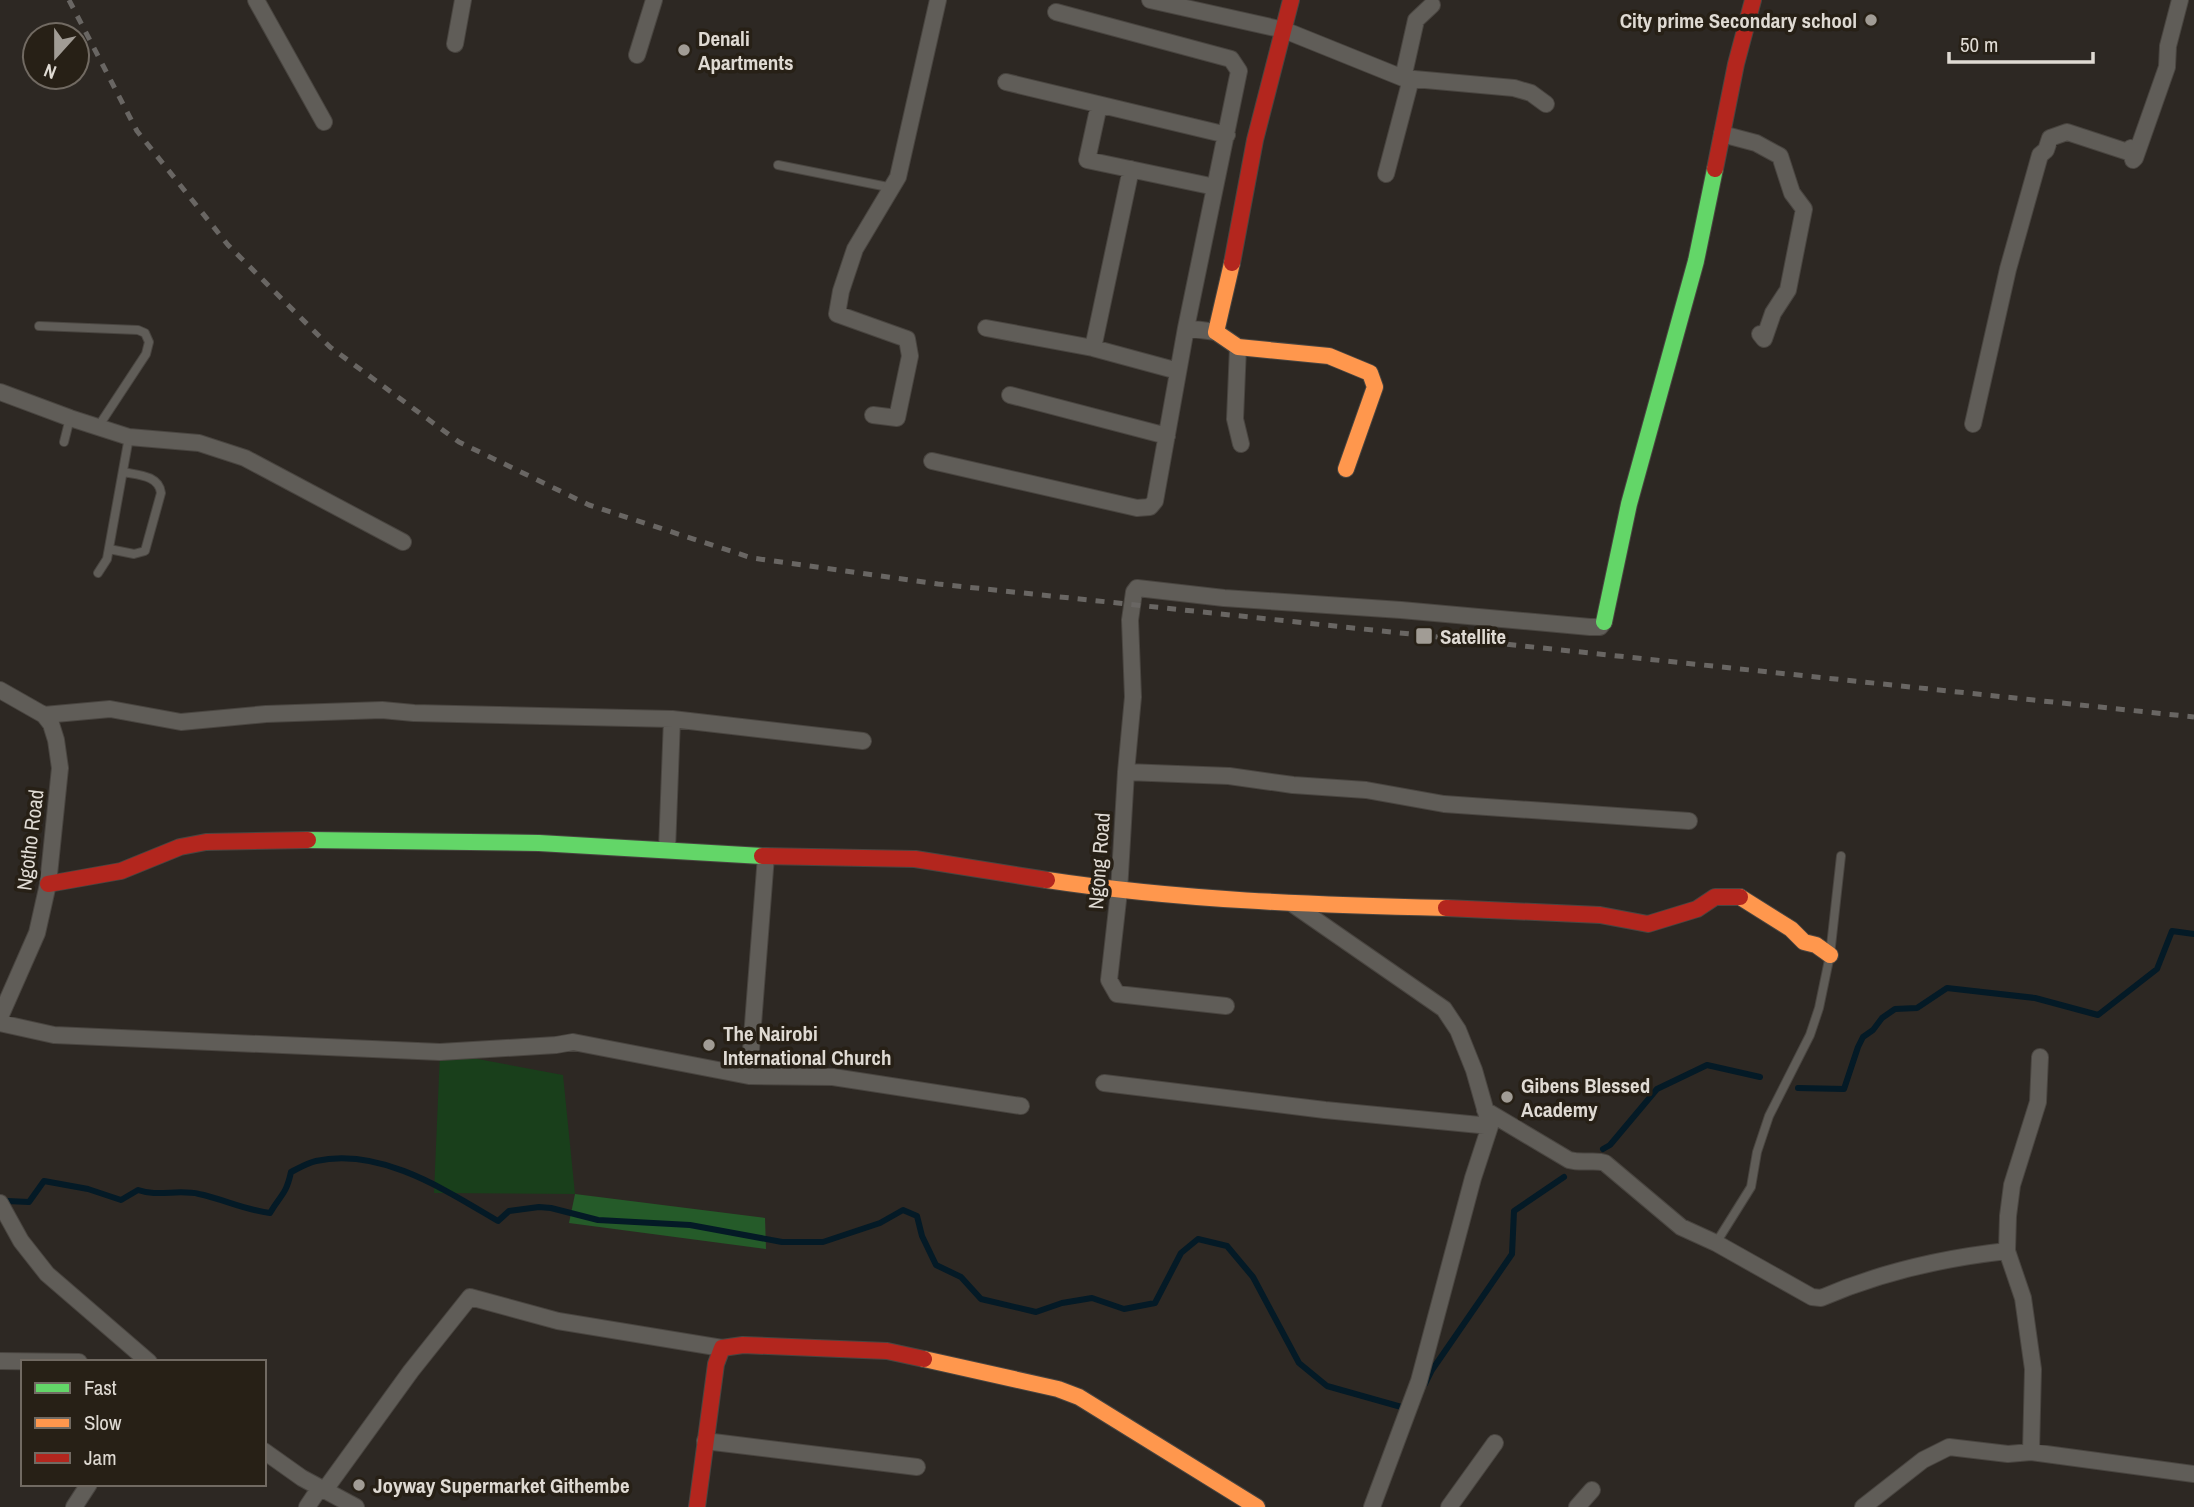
<svg xmlns="http://www.w3.org/2000/svg" width="2194" height="1507" font-family="'Archivo Narrow',sans-serif">
  <rect width="100%" height="100%" fill="#2d2823"/>
  <path fill="#193f1b" d="M440,1052L563,1075L575,1194L434,1193Z"/>
  <path fill="#255b29" d="M575,1194L765,1218L766,1249L569,1223Z"/>
  <g fill="none" stroke-linecap="round" stroke-linejoin="round">
    <path stroke="#041a26" stroke-width="6" d="M1798,1088L1844,1089L1858,1047L1863,1037L1873,1030L1882,1018L1895,1009L1917,1008L1947,988L2035,998L2098,1015L2157,969L2172,931L2194,934
      M1603,1149L1610,1145L1657,1089L1707,1065L1760,1077
      M7,1201L29,1202L44,1181L88,1189L121,1200L138,1190C157,1197 179,1189 199,1194C223,1199 245,1210 270,1213C281,1194 286,1195 291,1172C299,1168 307,1163 316,1161C381,1147 445,1190 498,1221L509,1211L539,1207L551,1208L598,1220L690,1225L782,1242H823L880,1223L903,1210L917,1216L922,1236L936,1265L961,1277L981,1299L1036,1312L1062,1303L1092,1298L1124,1309L1155,1303L1181,1253L1198,1239L1227,1246L1253,1277L1299,1363L1327,1386L1405,1408
      M1425,1384L1432,1370L1512,1254L1514,1211L1564,1177"/>
    <g stroke="#494540" stroke-width="10">
      <path id="lane" d="M778,165L893,188
        M39,326L138,330L145,333L149,342L146,354L98,427
        M64,442L70,418
        M109,549L134,554L145,551L161,493C159,475 137,475 123,472
        M98,573L107,559L129,437
        M1716,1243L1751,1187L1757,1152L1769,1116L1810,1035L1819,1008L1830,955L1841,856"/>
    </g>
    <g stroke="#494540" stroke-width="18">
      <path id="street" d="M256,0L324,122
        M1150,0L1284,30L1403,78L1514,88L1531,93L1546,104
        M1056,12L1231,59L1239,71L1186,328
        M455,44L463,0
        M637,55L654,0
        M1403,78L1416,20L1432,5
        M1006,82L1227,135
        M1099,105L1087,160L1215,187
        M1722,134L1756,143L1780,156L1792,193L1804,209L1788,290L1773,313L1764,339L1760,334
        M1386,174L1411,79
        M986,328L1093,348L1178,371
        M1238,347L1235,419L1241,444
        M1093,348L1131,169
        M0,392L70,418L129,437L199,443L245,458L403,542
        M1010,395L1167,436
        M873,415L897,418L910,356L907,339L837,314L841,291L855,249L898,177L938,0
        M1973,424L2008,269L2040,155L2046,150L2050,138L2067,132L2128,152L2131,148L2133,160L2135,158L2167,67L2168,46L2180,0
        M932,461L1137,508L1150,507L1155,501L1186,328L1216,332
        M0,690L44,715L51,724L56,740L60,768L48,884L37,933L0,1017
        M44,715L110,709L181,722L266,714L382,710L414,713L672,719L863,741
        M1126,772L1229,776L1293,785L1366,790L1444,804L1689,821
        M667,850L672,719
        M1294,905L1444,1009L1458,1030L1474,1070L1490,1126L1473,1178L1419,1381L1372,1507
        M1226,1006L1117,994L1109,980L1119,891L1126,772L1133,697L1130,620L1134,592L1137,588L1224,598L1401,610L1590,627H1600L1604,622
        M0,1023L54,1035L440,1052L556,1045L573,1042L749,1076L833,1077L1021,1106
        M749,1076L766,856
        M1104,1083L1325,1110L1490,1126
        M1485,1110L1569,1160C1584,1164 1595,1159 1605,1163L1681,1227L1716,1243L1812,1297L1821,1298C1881,1272 1943,1258 2007,1251
        M0,1203L21,1241L47,1274L149,1362
        M0,1361L79,1362
        M705,1441L917,1467
        M264,1451L302,1478L356,1507
        M2031,1452L2033,1369L2023,1298L2007,1251L2008,1216L2012,1185L2038,1102L2040,1057
        M324,1491L411,1371L470,1297L558,1321L722,1348
        M74,1507L89,1484
        M307,1507L319,1489
        M1449,1507L1495,1443
        M1577,1507L1592,1490
        M1863,1507L1923,1460L1949,1447L2008,1454L2031,1452L2194,1474"/>
    </g>
    <g stroke="#494540" stroke-width="18">
      <path id="fast" d="M1604,622L1629,504L1696,261L1715,169
        M308,840L539,843L762,856"/>
    </g>
    <g stroke="#494540" stroke-width="18">
      <path id="slow" d="M1232,263L1216,332L1238,347L1329,356L1370,373L1375,387L1346,469
        M1047,880C1179,900 1312,905 1446,908
        M1740,897L1791,929L1804,942L1816,945L1830,955
        M924,1359L1058,1389L1079,1397L1257,1507"/>
    </g>
    <g stroke="#494540" stroke-width="18">
      <path id="jam" d="M1715,169L1736,64L1753,0
        M1232,263L1255,140L1291,0
        M762,856L915,859L1047,880
        M48,884L121,871L180,847L206,842L308,840
        M1446,908L1600,915L1648,924L1697,909L1715,897H1740
        M697,1507L716,1364L722,1348L743,1345L887,1351L924,1359"/>
    </g>
    <use href="#lane" stroke="#605d58" stroke-width="8"/>
    <use href="#street" stroke="#605d58" stroke-width="16"/>
    <use href="#fast" stroke="#63d668" stroke-width="16"/>
    <use href="#slow" stroke="#ff974d" stroke-width="16"/>
    <use href="#jam" stroke="#b3261e" stroke-width="16"/>
    <path stroke="#696663" stroke-width="5" stroke-dasharray="9 9" stroke-linecap="butt" d="M69,0L137,131L228,245L330,347L459,442L589,505L752,558L938,584L2194,717"/>
  </g>
  <g fill="#a19c95" stroke="#272016" stroke-width="2.5">
    <circle cx="1871" cy="20" r="7"/>
    <circle cx="684" cy="50" r="7"/>
    <rect x="1415" y="627" width="18" height="18" rx="3.5"/>
    <circle cx="709" cy="1045" r="7"/>
    <circle cx="1507" cy="1097" r="7"/>
    <circle cx="359" cy="1485" r="7"/>
  </g>
  <g text-anchor="middle" dominant-baseline="central" stroke-width="7" stroke-linejoin="round" paint-order="stroke">
    <g font-size="21" font-weight="bold" fill="#dfdad3" stroke="#272016" text-anchor="start">
      <text x="1857" y="20" text-anchor="end">City prime Secondary school</text>
      <text x="698" y="38">Denali<tspan x="698" dy="24">Apartments</tspan></text>
      <text x="1440" y="636">Satellite</text>
      <text x="723" y="1033">The Nairobi<tspan x="723" dy="24">International Church</tspan></text>
      <text x="1521" y="1085">Gibens Blessed<tspan x="1521" dy="24">Academy</tspan></text>
      <text x="373" y="1485">Joyway Supermarket Githembe</text>
    </g>
    <g font-size="21" fill="#dfdad3" stroke="#272016">
      <text transform="translate(30 840) rotate(-83)">Ngotho Road</text>
      <text transform="translate(1099 861) rotate(-86)">Ngong Road</text>
    </g>
  </g>
  <rect x="21" y="1360" width="245" height="126" fill="#272016" stroke="#716a62" stroke-width="2"/>
  <rect x="35" y="1383" width="35" height="10" fill="#63d668" stroke="#716a62" stroke-width="2"/>
  <text x="84" y="1395" font-size="21" fill="#dfdad3">Fast</text>
  <rect x="35" y="1418" width="35" height="10" fill="#ff974d" stroke="#716a62" stroke-width="2"/>
  <text x="84" y="1430" font-size="21" fill="#dfdad3">Slow</text>
  <rect x="35" y="1453" width="35" height="10" fill="#b3261e" stroke="#716a62" stroke-width="2"/>
  <text x="84" y="1465" font-size="21" fill="#dfdad3">Jam</text>
  <g transform="translate(56 56) rotate(201)"><circle r="33" fill="#272016" stroke="#716a62" stroke-width="2"/>
  <path d="M0-5L12 26L0 18L-12 26Z" fill="#a19c95"/>
  <text y="-10" font-size="19" font-weight="bold" text-anchor="middle" fill="#dfdad3">N</text>
  </g>
  <path d="M1949 52v10h144v-10" fill="none" stroke="#dfdad3" stroke-width="3.5"/>
  <text x="1960" y="52" font-size="21" fill="#dfdad3" stroke="#272016" stroke-width="5" paint-order="stroke">50 m</text>
</svg>
